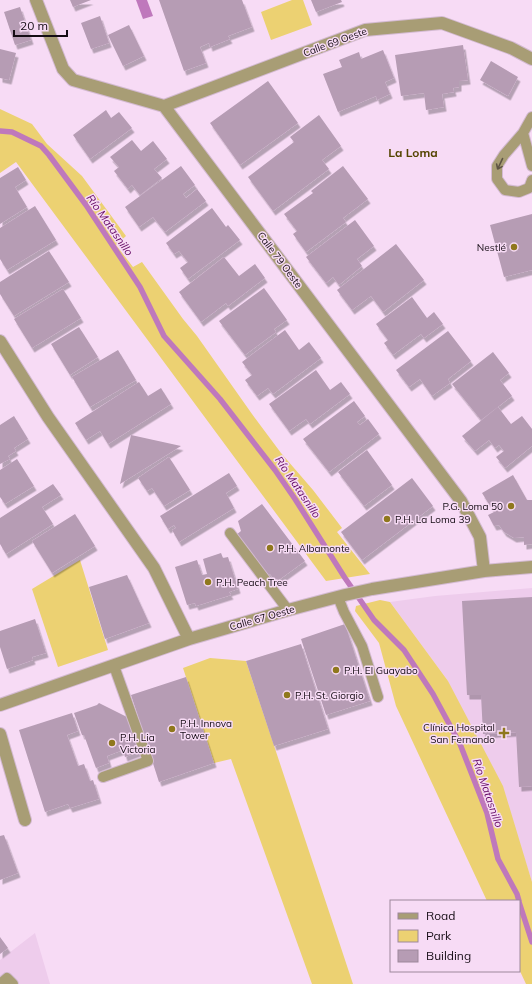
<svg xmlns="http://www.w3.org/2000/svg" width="532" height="984" font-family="Mulish,sans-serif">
  <defs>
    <filter id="shadow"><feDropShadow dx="2.5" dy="4.5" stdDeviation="0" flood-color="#0004"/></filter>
  </defs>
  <rect width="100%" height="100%" fill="#f7dbf5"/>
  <path fill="#eeccec" d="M532,588V882L523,854L448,681L390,602L435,596Z
    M35,933L50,984H0V960Z"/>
  <path fill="#ecd172" d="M292,0H303L312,25L271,40L261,12Z
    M0,109L32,124L47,144L82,176L126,236L116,245L133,267L142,262L183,319L197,336L252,414L281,453L313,490L342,528L337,532L370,574L326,581L16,162L0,173Z
    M80,560L108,650L58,667L32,589Z
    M380,600L390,602L448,681L503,786L532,882V984H526L519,969V901H487L396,706L379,643L355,611L356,606Z
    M210,658L246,661L353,984H312L231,759L214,763L183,668Z"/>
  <path fill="#bf78bc" d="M136,0H147L153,16L143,19Z"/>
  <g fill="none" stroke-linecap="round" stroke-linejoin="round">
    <path stroke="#bf78bc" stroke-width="5.5" d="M0,131L12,132L41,146L49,155L86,205L140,287L164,336L220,399L275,470L295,499L345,578L374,620L404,650L433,694L460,744L487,813L498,859L517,894L519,901
      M519,902L532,942"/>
  </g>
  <path fill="#b69cb4" filter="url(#shadow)" d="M70,0H91L73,7Z
    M159,0H242L252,27L228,36L230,39L210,47L209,43L200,47L206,63L184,71Z
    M311,0H341L342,2L316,12Z
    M20,7L31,40L15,45L4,12Z
    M100,16L109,43L91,49L81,23Z
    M129,25L144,56L123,66L108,35Z
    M463,45L468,80L459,81V87L453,88L454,92L442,94L444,107L426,110L424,93L401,96L395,55Z
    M0,49L16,53L9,80L0,78Z
    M383,50L394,78L385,82L390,94L377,100L376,96L338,112L323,74L342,67L339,60L359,52L361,59Z
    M491,61L518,77L508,96L480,80Z
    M268,81L298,123L240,165L210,123Z
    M106,110L111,118L119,112L132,128L90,159L73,135Z
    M319,115L341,146L322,160L329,169L273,211L248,177L294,142L290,137Z
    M132,140L141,151L153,141L167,159L154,169L162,178L140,195L132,185L128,189L114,171L119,167L110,157Z
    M181,166L195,185L183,194L186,198L197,189L206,201L165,232L153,217L139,227L125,207Z
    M343,166L368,199L343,218L346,222L306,252L293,234L297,231L284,214L313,193L311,191Z
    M18,167L26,180L15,187L27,207L0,224V178Z
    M35,206L56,240L7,270L0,259V228Z
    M212,208L226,227L228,225L240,240L188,279L180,268L188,262L179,251L174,254L166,243Z
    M532,214V270L504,277L490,225Z
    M355,220L374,246L357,259L362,266L339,285L333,277L326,283L306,257Z
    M396,244L424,280L383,312L371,296L352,310L337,290Z
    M49,251L69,282L14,316L0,294V282Z
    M224,257L239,276L255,264L265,278L228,306L226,303L201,322L179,292Z
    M264,288L287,320L274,329L276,332L245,355L219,321Z
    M63,289L81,318L32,348L14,319Z
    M412,297L427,318L434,312L443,324L424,338L421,334L393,355L384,343L388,340L376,324Z
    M79,327L98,357L70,375L51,344Z
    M285,330L299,350L309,342L321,358L273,394L268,388L257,396L245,380L252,375L242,362Z
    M448,331L471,361L448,379L450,383L432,396L420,379L409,387L396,370Z
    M118,350L136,380L90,407L72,377Z
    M493,352L509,373L500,380L512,396L481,420L452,384Z
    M316,370L330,390L341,382L350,394L310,424L306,419L289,431L269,404Z
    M139,382L148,396L161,388L171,404L108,444L100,431L86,440L75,423Z
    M354,401L365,416L357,422L360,425L368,419L379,434L329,472L303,439Z
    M498,407L511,424L522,416L532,429V446L505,468L496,457L504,451L499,445L495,448L489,440L475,451L462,436Z
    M14,416L28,439L14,448L16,451L8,456L10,459L0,464V425Z
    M131,435L181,446L120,484Z
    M367,450L392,485L364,506L338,472Z
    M169,457L190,490L164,506L152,488L147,491L138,478Z
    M17,459L34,486L5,504L0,497V470Z
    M229,473L237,486L226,493L234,508L179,542L172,530L176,528L174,525L168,529L160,516Z
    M513,475L527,500H532V544L524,545V537L514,538L504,532L499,525L494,526L488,515L494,512L482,493Z
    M412,478L433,506L362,560L341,532Z
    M53,484L61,495L42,507L53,524L6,554L0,544V518Z
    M262,504L305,561L276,582L270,574L267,577L236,535L241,531L238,521Z
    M75,514L95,546L52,573L32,541Z
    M221,553L223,558L228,557L238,589L229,592L231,595L196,606L195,603L187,605L175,567L197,560L202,575L207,574L203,559Z
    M127,575L149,623L105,639L89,587Z
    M532,597V786L519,787L516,732L483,734L481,695H467L462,601Z
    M35,619L46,653L32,657L33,660L7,669L0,647V631Z
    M345,624L370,701L326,715L301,639Z
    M301,644L328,729L274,746L246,661Z
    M186,677L214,763L159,782L131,695Z
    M99,703L129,718L141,751L125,757L123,750L107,756L109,763L96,768L84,735H82L74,713L97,705Z
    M72,713L78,731L67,735L78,766L84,764L90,781L93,780L99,799L70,808L68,804L45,812L19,730Z
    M4,835L18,873L0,880V836Z
    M0,937L8,948L0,954Z"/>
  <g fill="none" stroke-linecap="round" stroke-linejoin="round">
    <g stroke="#d3bad1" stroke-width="12">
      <path id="service" d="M532,117L523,133L504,155L497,166V179L505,190L519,192L529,188L532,180
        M523,133L532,166
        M230,533L288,610
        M338,597L344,612L362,646L378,697
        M103,777L148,761L114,666
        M0,984L7,978L13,984"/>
    </g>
    <g stroke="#d3bad1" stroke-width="14">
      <path id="minor" d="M36,0L63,69L73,80L164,106L461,501L480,537L484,571
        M164,106L365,30L442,23L511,48L532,59
        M0,341L48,417L154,568L189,639
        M0,705L189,639L288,610L345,595L372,589L484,571L532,567
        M0,734L25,820"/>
    </g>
    <use href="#service" stroke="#a89d75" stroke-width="10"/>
    <use href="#minor" stroke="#a89d75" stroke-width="12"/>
  </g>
  <defs><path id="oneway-shaft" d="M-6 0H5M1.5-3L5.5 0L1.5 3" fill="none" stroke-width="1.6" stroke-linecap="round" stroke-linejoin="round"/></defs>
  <use stroke="#5e5444" href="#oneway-shaft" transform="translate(500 164) rotate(115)"/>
  <g fill="#8f781d" stroke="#f7dbf5" stroke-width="1.5">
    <circle cx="514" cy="247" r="4"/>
    <circle cx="511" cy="506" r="4"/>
    <circle cx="387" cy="519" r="4"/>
    <circle cx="270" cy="548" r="4"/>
    <circle cx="208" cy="582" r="4"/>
    <circle cx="336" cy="670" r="4"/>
    <circle cx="287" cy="695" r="4"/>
    <circle cx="172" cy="729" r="4"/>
    <path d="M502 727h4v4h4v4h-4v4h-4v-4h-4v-4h4z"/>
    <circle cx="112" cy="743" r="4"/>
  </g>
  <g text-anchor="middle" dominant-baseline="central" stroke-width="3" stroke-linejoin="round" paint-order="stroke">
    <g font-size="10" fill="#150c14" stroke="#f7dbf5">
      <text transform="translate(335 42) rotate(-20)">Calle 69 Oeste</text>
      <text transform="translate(280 260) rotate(53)">Calle 79 Oeste</text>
      <text transform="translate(262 618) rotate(-16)">Calle 67 Oeste</text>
    </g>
    <g font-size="10" fill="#150c14" stroke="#f7dbf5" text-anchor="start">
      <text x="506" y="247" text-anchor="end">Nestlé</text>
      <text x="503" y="506" text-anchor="end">P.G. Loma 50</text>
      <text x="395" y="519">P.H. La Loma 39</text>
      <text x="278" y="548">P.H. Albamonte</text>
      <text x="216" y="582">P.H. Peach Tree</text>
      <text x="344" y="670">P.H. El Guayabo</text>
      <text x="295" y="695">P.H. St. Giorgio</text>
      <text x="180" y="723">P.H. Innova<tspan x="180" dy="12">Tower</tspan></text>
      <text x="495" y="727" text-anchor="end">Clínica Hospital<tspan x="495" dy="12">San Fernando</tspan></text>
      <text x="120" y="737">P.H. Lia<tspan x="120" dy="12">Victoria</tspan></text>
    </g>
    <g font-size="11" font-style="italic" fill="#630863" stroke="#f7dbf5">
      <text transform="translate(110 225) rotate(55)">Río Matasnillo</text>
      <text transform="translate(298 487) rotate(56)">Río Matasnillo</text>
      <text transform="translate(488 793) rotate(71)">Río Matasnillo</text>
    </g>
    <g font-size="12" font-weight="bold" fill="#544401" stroke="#f7dbf5">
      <text x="413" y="152">La Loma</text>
    </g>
  </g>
  <rect x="390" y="900" width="130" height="72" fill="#f7dbf5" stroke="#9d889b"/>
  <rect x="398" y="913" width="20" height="6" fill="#a89d75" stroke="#9d889b"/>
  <text x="426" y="920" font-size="12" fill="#150c14">Road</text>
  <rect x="398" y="930" width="20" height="12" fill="#ecd172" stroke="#9d889b"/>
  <text x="426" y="940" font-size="12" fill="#150c14">Park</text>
  <rect x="398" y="950" width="20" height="12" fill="#b69cb4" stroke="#9d889b"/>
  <text x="426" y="960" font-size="12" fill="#150c14">Building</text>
  <path d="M14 30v6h53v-6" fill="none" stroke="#150c14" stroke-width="2"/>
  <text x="20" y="30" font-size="12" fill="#150c14" stroke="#f7dbf5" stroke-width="3" paint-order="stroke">20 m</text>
</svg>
